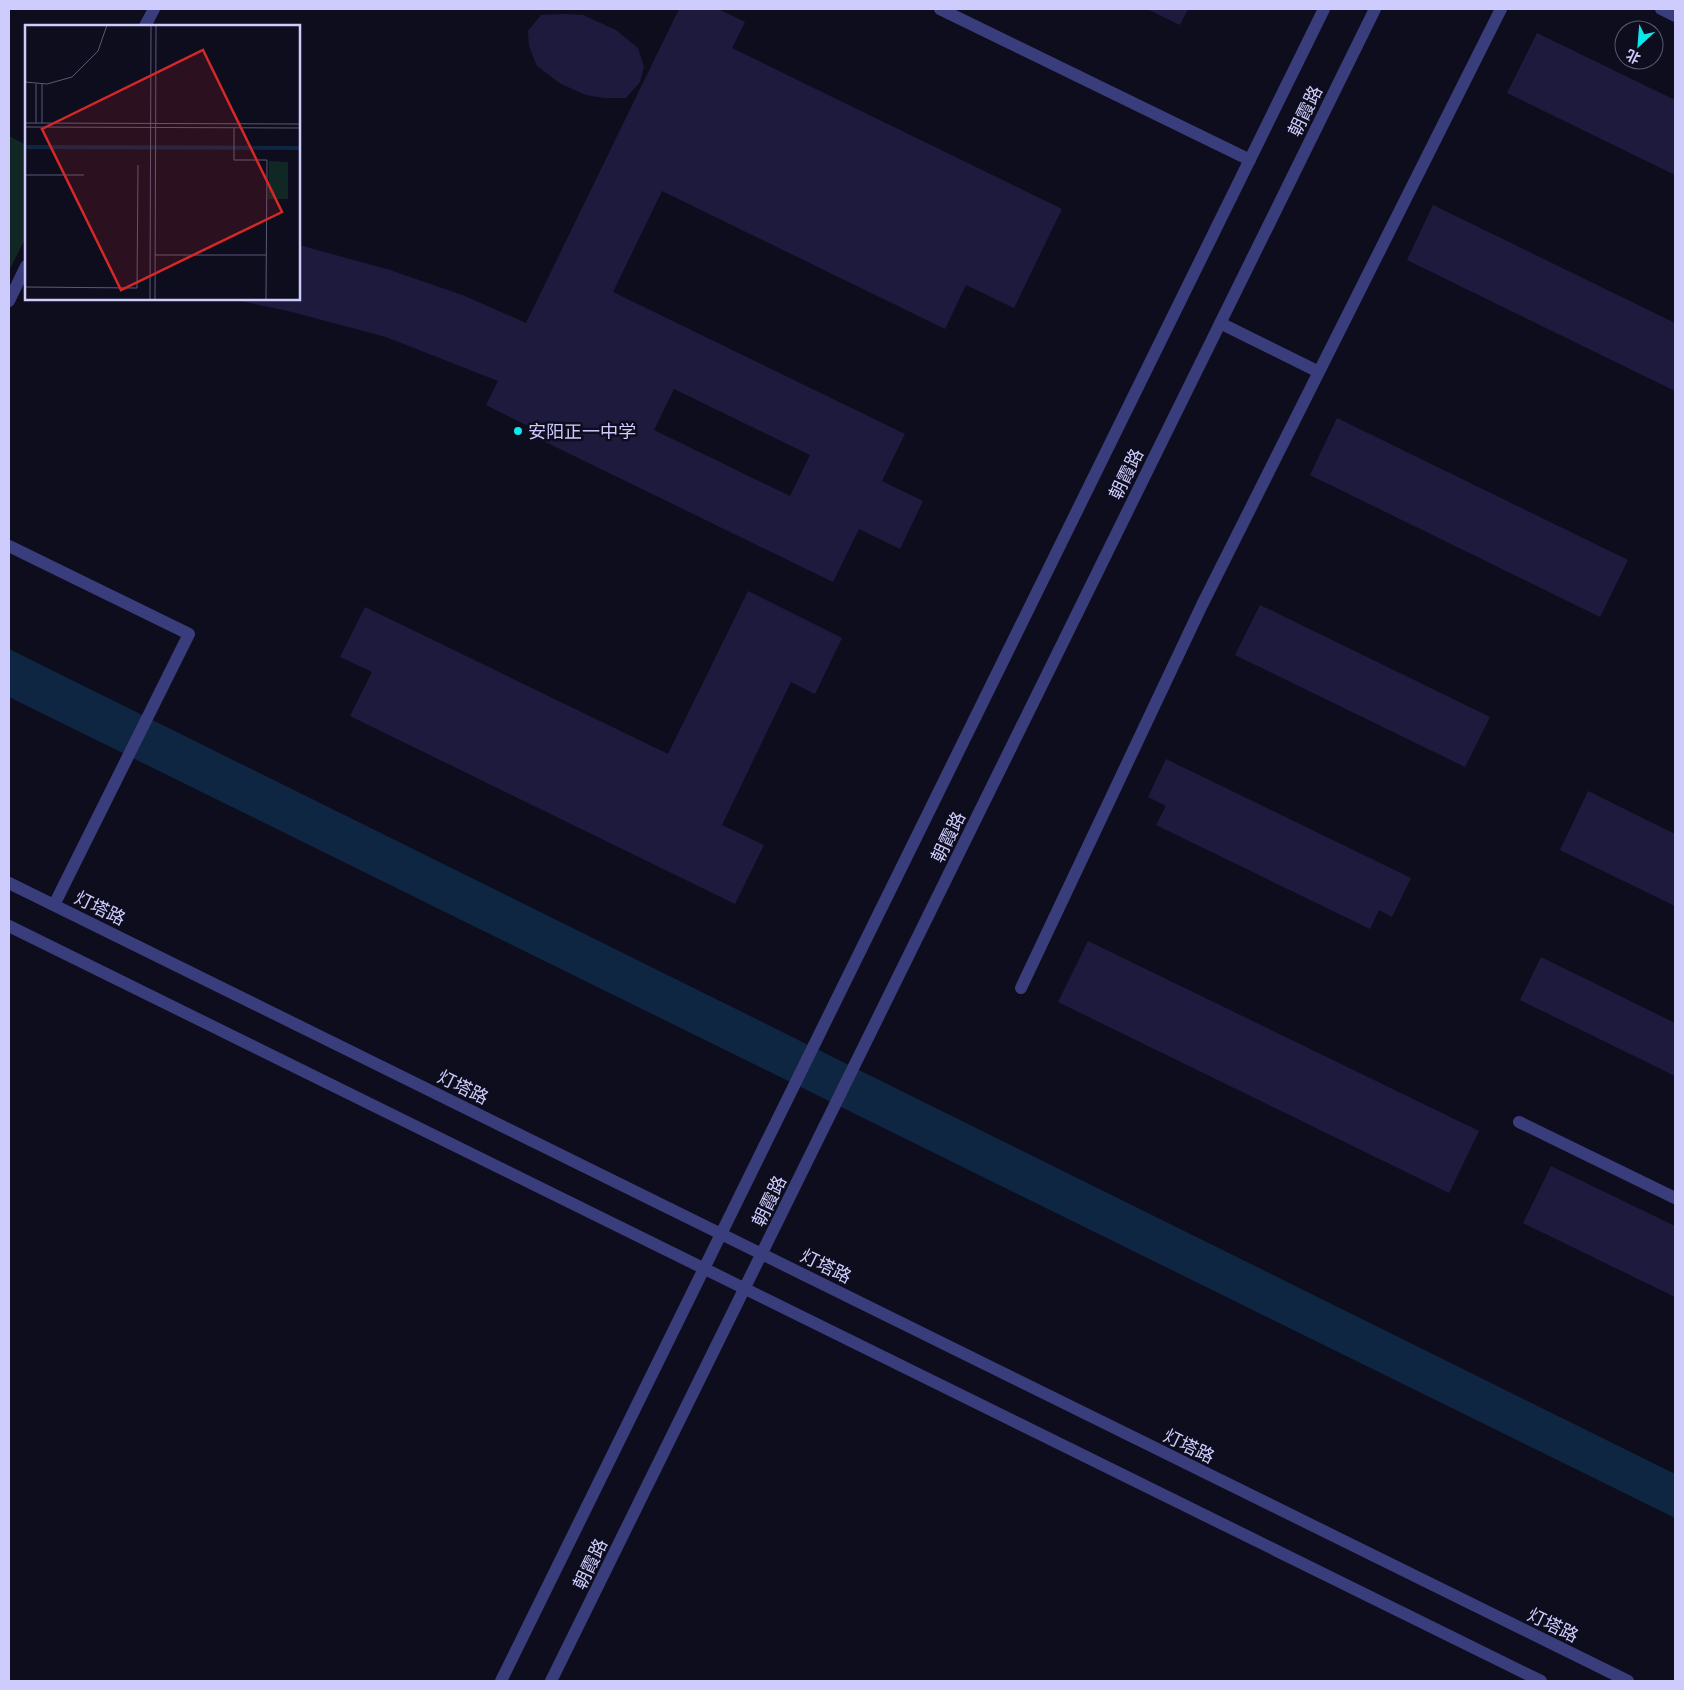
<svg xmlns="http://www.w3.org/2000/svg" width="1684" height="1690" font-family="Mulish,'Noto Sans SC',sans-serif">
  <rect width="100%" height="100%" fill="#0e0d1e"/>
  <path fill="#102724" d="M9,136L26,145V237L9,271Z"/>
  <path fill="#0e2641" d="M9,649L1675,1474V1518L9,697Z"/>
  <path fill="#1e1a3e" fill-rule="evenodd" d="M679,9H718L745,22L732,48L1062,209L1014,308L966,285L945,329L662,191L613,292L905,434L882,481L923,501L900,549L859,529L833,582L531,435L534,429L486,405L498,381L386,337L292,312L236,300L299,299V245L390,270L465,296L526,323ZM674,389L810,455L790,496L654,430Z
    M1147,9H1188L1180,25Z
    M563,14L583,15L616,30L638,48L644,67L640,82L626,98H604L586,95L561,84L537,66L529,46L528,31L541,15Z
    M1537,33L1675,100V175L1507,93Z
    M1433,205L1675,323V391L1407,260Z
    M1337,418L1628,560L1600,617L1310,475Z
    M748,591L842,638L815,694L791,682L722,825L764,845L735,904L350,716L372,672L340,657L365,607L668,754Z
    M1260,605L1490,717L1465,767L1235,655Z
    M1166,759L1411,878L1392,917L1379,910L1370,929L1156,825L1166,806L1148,797Z
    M1588,791L1675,834V906L1560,850Z
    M1088,941L1479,1131L1449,1193L1058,1002Z
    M1541,957L1675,1023V1076L1520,1000Z
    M1551,1166L1675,1226V1297L1523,1223Z"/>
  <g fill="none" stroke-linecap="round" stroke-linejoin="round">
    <path stroke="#3a3d7b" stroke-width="12" d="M940,9L1250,160
      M1661,9L1675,16
      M145,26L154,9
      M9,301L26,266
      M1220,323L1319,372
      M9,546L189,634L54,905
      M9,883L1628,1681
      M9,926L1541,1681
      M1021,988L1202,605L1501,9
      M1519,1122L1675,1198
      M501,1681L1324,9
      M551,1681L1375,9"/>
  </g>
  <circle fill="#0be7ea" stroke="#0e0d1e" stroke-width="2" cx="518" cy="431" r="5"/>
  <g text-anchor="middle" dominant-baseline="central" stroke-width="5" stroke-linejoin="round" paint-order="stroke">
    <g font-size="18" fill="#cdccfd" stroke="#0e0d1e">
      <text transform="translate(1305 111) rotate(-64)">朝霞路</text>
      <text transform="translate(1126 474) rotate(-64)">朝霞路</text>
      <text transform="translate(948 837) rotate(-64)">朝霞路</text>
      <text transform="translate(100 908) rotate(26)">灯塔路</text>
      <text transform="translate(463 1087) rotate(26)">灯塔路</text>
      <text transform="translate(769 1201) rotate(-64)">朝霞路</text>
      <text transform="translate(826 1266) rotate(26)">灯塔路</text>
      <text transform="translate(1189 1446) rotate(26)">灯塔路</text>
      <text transform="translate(590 1564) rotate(-64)">朝霞路</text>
      <text transform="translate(1553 1625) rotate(26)">灯塔路</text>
    </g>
    <g font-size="18" fill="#cdccfd" stroke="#0e0d1e" text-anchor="start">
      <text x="528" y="431">安阳正一中学</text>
    </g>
  </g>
  <g transform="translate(25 25)">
    <rect width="275" height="275" fill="#0e0d1e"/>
    <path d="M244,136L263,137V174H243Z" fill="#102724"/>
    <path d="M0,120L275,121V125L0,124Z" fill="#0e2641"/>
    <path fill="none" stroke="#5a5977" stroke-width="1" d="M0,57L22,59L47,52L73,26L82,0M0,98L275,99M11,98V59M17,98V59M0,102L275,103M209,103V135H242L241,274M0,150H59M130,230H241M0,262L112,263L113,140M125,275L126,0M130,275L131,0"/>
    <path fill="#d62828" fill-opacity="0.15" stroke="#d62828" stroke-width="2.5" d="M178,25L257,187L96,265L17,104Z"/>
    <rect width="275" height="275" fill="none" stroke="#cdccfd" stroke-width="2.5"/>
  </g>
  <rect width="1684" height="1690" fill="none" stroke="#cdccfd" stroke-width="20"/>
  <g transform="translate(1639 45) rotate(206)"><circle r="24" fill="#0e0d1e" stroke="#5a5977"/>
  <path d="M0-4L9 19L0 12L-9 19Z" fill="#0be7ea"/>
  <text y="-8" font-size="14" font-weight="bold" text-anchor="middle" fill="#cdccfd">北</text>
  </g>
</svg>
